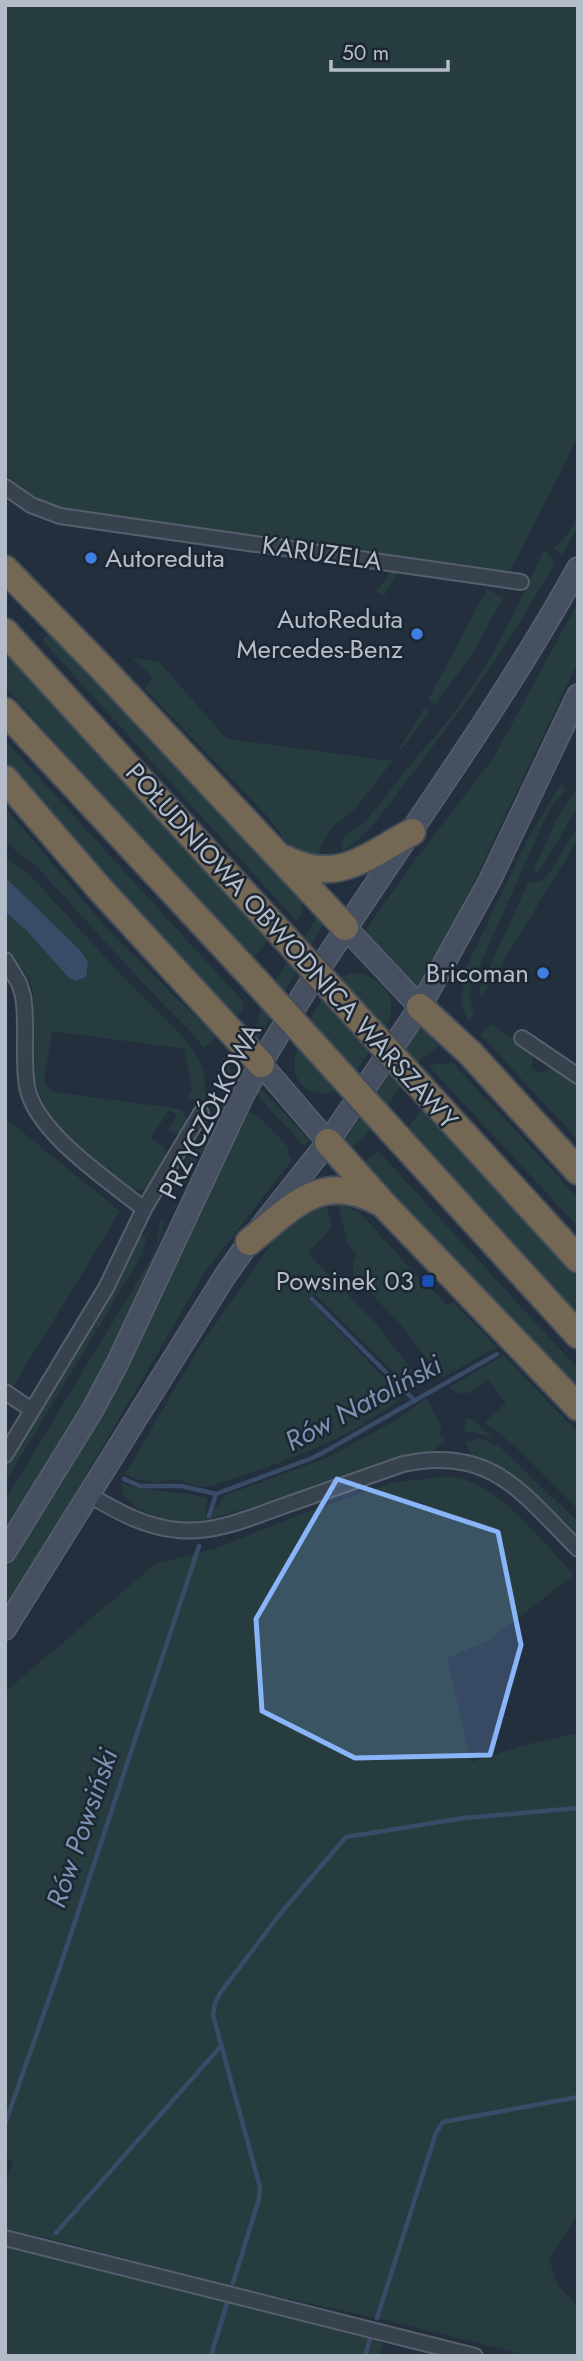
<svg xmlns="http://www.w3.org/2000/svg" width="583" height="2361" font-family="Jost,sans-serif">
  <rect width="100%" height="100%" fill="#242f3e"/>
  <path fill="#263c3f" d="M5,5H578V434L566,462L510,571L53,507L22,490L5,474Z
    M578,513V528L561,555L554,549L569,533Z
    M544,549L555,563C511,641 459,714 404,784C386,807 369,837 342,851C337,835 357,830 366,820C386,798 403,772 423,750C477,692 512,621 544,549Z
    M399,570L384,596L376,592L391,571Z
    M487,589L503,598L472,654L436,704L428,700Z
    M578,602V662L443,947L418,990L364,932L416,859L494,757Z
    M50,632L304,901L301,904V914L296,921L42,640Z
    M5,653L268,940L253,959L5,687Z
    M132,658L158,661L227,739L392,761L424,708L430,712L355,809L330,829L319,851L321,857L312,856L287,843L267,816L144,688L153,677Z
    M5,740L244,1003L243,1009L236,1016L5,764Z
    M561,784L565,790L549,810L471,985L470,997L474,1014L468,1021L461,1002L466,968L526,842Z
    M578,787V806L541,869L537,872L533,871L558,816Z
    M5,807L108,930L209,1030L215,1037L204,1048L191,1032L154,995L37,867L5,842Z
    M578,825V839L485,992L480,996V988L528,883L540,881L548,875Z
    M5,856L31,876L111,964L180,1034C194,1050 209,1069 204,1090L209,1092L203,1105L188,1097L192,1091L185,1049L52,1031L44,1082L53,1092L181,1109C187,1117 188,1121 184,1131L178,1133L168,1130L177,1115L169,1110L151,1138L164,1147L166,1157L150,1185L143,1190H129L65,1137L50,1118L35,1083L33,991L29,979L5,946V912L25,929L69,978L88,970V962L79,949L5,877Z
    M318,916L323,924L258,1039L250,1031L257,1023L262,1000Z
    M353,973C366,974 377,978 385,989C402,1011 381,1036 367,1055C359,1066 351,1080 339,1088C330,1094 319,1095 309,1090C271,1071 317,1009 330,986L337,978Z
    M491,1024L532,1052L533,1062L531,1067L538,1073L551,1068H556L578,1085V1140L481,1035Z
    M423,1028L439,1046L420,1060L363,1139L348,1150L343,1143L418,1031Z
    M226,1055L230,1068L231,1084L223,1078L220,1063Z
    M451,1061L578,1198V1227L429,1066L435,1063L447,1064Z
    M259,1087L310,1140L304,1146L255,1093Z
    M224,1100L228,1103L216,1131L190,1171L185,1165Z
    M423,1107L578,1277V1316L407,1129Z
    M247,1111L259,1117L289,1148L288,1155L292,1160L205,1272L5,1613V1570L91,1432L131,1361Z
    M5,1118L120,1211L13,1387L5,1385Z
    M378,1151L578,1369V1394L362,1164Z
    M338,1204L360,1213L430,1290L432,1289L448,1306L453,1302L497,1347L442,1378L401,1325L354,1276L353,1263L357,1254L348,1244Z
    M321,1205L327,1208L332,1227L308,1253L378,1326L423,1385L413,1389L408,1386L314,1294L309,1300L396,1390L400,1399C345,1442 279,1464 213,1485L200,1487L175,1479L156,1483L132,1478L125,1474L200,1346L274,1240L298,1211Z
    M160,1221L164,1223C157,1257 143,1286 128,1318C92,1392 48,1462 5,1532V1496H8L151,1259L157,1245Z
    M149,1228L142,1255L5,1483V1466L102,1307L131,1254L139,1234L144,1237Z
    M504,1355L578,1433V1509L517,1448L485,1422L506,1403L488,1380C471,1390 467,1401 449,1387Z
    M427,1398L441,1427L440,1436L445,1440L433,1451L384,1462L266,1503L196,1523H177L156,1518L138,1509L124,1496L121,1483C149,1493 179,1490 207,1498L205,1514L209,1516L226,1495L329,1457L392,1422Z
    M466,1417L476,1422L493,1437L464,1431Z
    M477,1437L500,1447L578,1522V1538L524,1484L502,1468L472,1455L465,1441L472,1442Z
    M449,1476C456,1478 464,1479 471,1482C509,1497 545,1545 574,1575L488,1641L447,1658L471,1762L524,1745L578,1733V2214L549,2259L557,2285L578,2307V2356H529L385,2320L225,2285L60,2241L5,2229V2184L13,2161L5,2158V1692L155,1564L214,1549L297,1516L391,1483Z
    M5,2246L217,2297L383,2343L378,2356H5Z"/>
  <path fill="#394c67" d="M5,877L79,949L88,962L86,977L75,981L69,978L25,929L5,912Z"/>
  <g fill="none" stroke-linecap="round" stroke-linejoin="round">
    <path stroke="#394c67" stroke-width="4.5" d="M312,1299L415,1401
      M124,1479L140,1486H182L216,1494L315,1457L497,1354
      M209,1516L216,1494
      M5,2124L58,1973L199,1546
      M56,2233L221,2046
      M233,2283L259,2199L260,2187L213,2015L215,2003L221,1992L280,1914L346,1837L464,1818L578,1808
      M377,2318L436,2133L443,2122L578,2097
      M211,2356L227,2303
      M365,2356L370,2339"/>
    <g stroke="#565f6c" stroke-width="18">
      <path id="minor" d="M5,487L31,505L60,516L521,582
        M5,960L19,983L23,996C28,1026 22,1057 27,1087C36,1133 108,1180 144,1209
        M522,1038L578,1076
        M5,1392L32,1410
        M5,1455L106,1288L144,1209L201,1113
        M89,1495C117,1511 144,1527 178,1530C215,1534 252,1517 286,1505C325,1491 364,1478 403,1464C491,1445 521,1492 578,1549
        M5,2238L475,2356"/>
    </g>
    <g stroke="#565f6c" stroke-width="24">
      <path id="secondary" d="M345,927L420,1007
        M261,1064L328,1142
        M5,1552L93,1409L117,1364L244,1093C346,912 477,750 578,568
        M5,1629L225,1276L249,1242L328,1142L420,1007L490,880L578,695"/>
    </g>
    <g stroke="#434c59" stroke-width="30">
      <path id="motorway" d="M5,569L100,666L345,927
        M5,632L285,938
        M5,711L257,982
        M5,779L99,888L261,1064
        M286,859C337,885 367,856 412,832
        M420,1007L470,1053L578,1171
        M419,1085L578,1259
        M391,1130L578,1335
        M328,1142L385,1206L578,1407
        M249,1242C293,1207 320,1171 379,1202"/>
    </g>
    <use href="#minor" stroke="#38414e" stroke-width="14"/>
    <use href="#secondary" stroke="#465061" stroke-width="21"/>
    <use href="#motorway" stroke="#746855" stroke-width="26"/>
    <g stroke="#434c59" stroke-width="30" stroke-linecap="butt">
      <path id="motorway-bridge" d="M285,938L419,1085
        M257,982L391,1130"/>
    </g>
    <use href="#motorway-bridge" stroke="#746855" stroke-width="26"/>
  </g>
  <path fill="#8ab4f8" fill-opacity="0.2" stroke="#8ab4f8" stroke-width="5" stroke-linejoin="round" d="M337,1479L498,1532L521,1645L490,1755L355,1758L262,1711L256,1619Z"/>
  <g fill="#3f7fe0" stroke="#1d2633" stroke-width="2.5">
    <circle cx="91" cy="558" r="7"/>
    <circle cx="417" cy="634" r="7"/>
    <circle cx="543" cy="973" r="7"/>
  </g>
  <rect fill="#1a4fb4" stroke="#1d2633" stroke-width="2.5" x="421" y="1274" width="14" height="14" rx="3.5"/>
  <g text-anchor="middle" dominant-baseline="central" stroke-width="5" stroke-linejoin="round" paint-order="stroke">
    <g font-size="26" fill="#b4bcc9" stroke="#1d2633">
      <text transform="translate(322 553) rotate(8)">KARUZELA</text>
      <text transform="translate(292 946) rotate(48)">POŁUDNIOWA OBWODNICA WARSZAWY</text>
      <text transform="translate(210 1111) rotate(-63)">PRZYCZÓŁKOWA</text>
    </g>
    <g font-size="26" fill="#b4bcc9" stroke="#1d2633" text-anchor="end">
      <text x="105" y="558" text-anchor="start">Autoreduta</text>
      <text x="403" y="619">AutoReduta<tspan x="403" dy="30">Mercedes-Benz</tspan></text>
      <text x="529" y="973">Bricoman</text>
      <text x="414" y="1281">Powsinek 03</text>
    </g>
    <g font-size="28" font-style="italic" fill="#7c92b1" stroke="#1d2633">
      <text transform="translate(363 1403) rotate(-28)">Rów Natoliński</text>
      <text transform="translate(82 1828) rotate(-71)">Rów Powsiński</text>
    </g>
  </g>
  <rect width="583" height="2361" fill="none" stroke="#b4bcc9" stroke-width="14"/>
  <path d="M331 60v10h117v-10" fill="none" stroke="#b4bcc9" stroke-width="3.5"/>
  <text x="342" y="60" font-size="21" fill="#b4bcc9" stroke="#1d2633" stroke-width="5" paint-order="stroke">50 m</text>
</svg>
